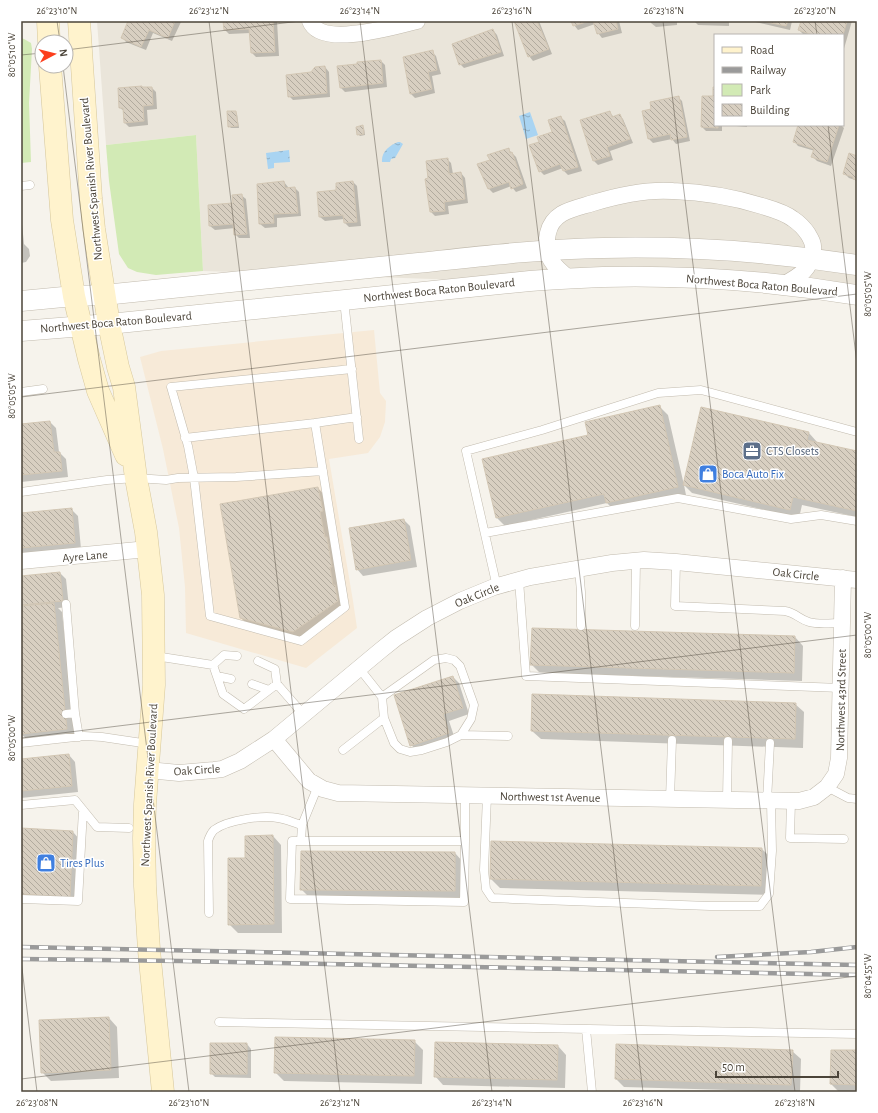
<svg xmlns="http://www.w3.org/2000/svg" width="878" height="1113" font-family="'Alegreya Sans',sans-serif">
  <defs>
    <pattern id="water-ripples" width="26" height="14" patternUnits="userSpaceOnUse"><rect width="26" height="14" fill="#a9d4f2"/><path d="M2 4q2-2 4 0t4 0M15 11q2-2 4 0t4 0" fill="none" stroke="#8caec5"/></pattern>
    <pattern id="building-back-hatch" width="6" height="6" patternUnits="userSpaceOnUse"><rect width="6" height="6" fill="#d8cfc1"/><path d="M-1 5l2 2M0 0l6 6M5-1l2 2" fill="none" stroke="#b1aa9e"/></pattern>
  </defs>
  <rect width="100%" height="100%" fill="#f6f3ec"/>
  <path fill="#eae5da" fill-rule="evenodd" d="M97,21H857V294L203,271L196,135L106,145ZM715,35H843V125H715Z"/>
  <path fill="#f7ead8" d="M374,330L380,393L386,401L385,422L380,437L368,453L329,459L353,601L357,628L306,668L186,633L185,587L179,528L163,449L140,357L161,351Z"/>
  <path fill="#d2eab5" d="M21,38L24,39L31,43L32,49L29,103L31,162L21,163Z
    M196,135L203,271L156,275L137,272L128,268L119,254L109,181L106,145Z"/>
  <path fill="url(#water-ripples)" d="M530,112L538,135L526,139L519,116Z
    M398,142H400L403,144L395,158L391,159L390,162H382C381,152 390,145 398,142Z
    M289,150L290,162L274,163V168L268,169L266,153Z"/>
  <path fill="#0003" d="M129,21H179L181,22L172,41L153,33L146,50L126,42L122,37Z
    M224,21H277L279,56L256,57L252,53L250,33L229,34L225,30Z
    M517,21H539L552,54L533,61L529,56Z
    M572,21H619L622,33L602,38L598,33L595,24L578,30L574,25Z
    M651,21H677V25L656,27L651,23Z
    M694,21H729V26L698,25Z
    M751,21H792L790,30Z
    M802,21H852L843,52V35L803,34L799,30Z
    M493,30L497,35L504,56L464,68L460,64Z
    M432,52L436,56L441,74L432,76L435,93L415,98L411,94Z
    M381,61L385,65L387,87L345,92L341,88L338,67Z
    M325,67L329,72L330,97L293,100L289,96L312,73Z
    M143,88H152L156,92L157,109L147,110L148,125L129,127L125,123L124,111L120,108Z
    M715,88V125H722V131H706L702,127L714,97Z
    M678,97L682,101L690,141L676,144L672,139L653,143L649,139L653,110Z
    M236,112L237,114L239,128H231L229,126Z
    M609,112L614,117L619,115L623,119L633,143L610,151L613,160L598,165L594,161L581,121Z
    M560,117L565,121L582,171L568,175L564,171L563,168L544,175L540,171V143L554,133Z
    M735,125H747V127L736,126Z
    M799,125H841L844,128L831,166L817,161L813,157L815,151L798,146L794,141Z
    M362,126L364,128L365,135L360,136L358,134Z
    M508,149L516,157L527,188L516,192L511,186L493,193L489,189L491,161Z
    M857,157V182L855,180L849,178L844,173Z
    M447,159L451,163L453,174L461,173L465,178L468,203L448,206L449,214L435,216L431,212L426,180L429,179Z
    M284,182L288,187V188H295L299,192L301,216L277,218V227L265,228L260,224Z
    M353,182L357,186L361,226L349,227L345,223L344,219L325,221L320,217L318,193L337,191Z
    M241,195L246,199L250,238H239L235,234V228L215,230L210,226L234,204Z
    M21,214L24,244L29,249L30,256L26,262L21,263Z
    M659,406L668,415L684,485L701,408L809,433L817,442V443L857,452V517L802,505L799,518L692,493L684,485L686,495L615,511L607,503L505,526L497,518L483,460L589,436Z
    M50,422L56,428L59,452L66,459L68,477L21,482V425Z
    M318,488L326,497L346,609L302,640L250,627L241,618Z
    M71,509L78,516L81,549L21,554V514Z
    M404,520L410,526L417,567L363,576L357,569Z
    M60,573L66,579L69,607L58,608L62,612L75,737L30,742L21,734V577Z
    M795,637L803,646L802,681L540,673L531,664Z
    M453,677L459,683L469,714L449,721L455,739L418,751L411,745Z
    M795,704L804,712L803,748L541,739L532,731Z
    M69,755L75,762L78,792L21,798V760Z
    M21,829L73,832L81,841L78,905L21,901Z
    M273,836L281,845L282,933H238L229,924L246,859Z
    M492,842L762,849L771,858L770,895L500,888L491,879Z
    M455,853L463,862V900L310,898L301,889Z
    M109,1018L117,1027L119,1078L51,1081L42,1072Z
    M414,1041L423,1050L422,1084L284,1081L275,1072Z
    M247,1044L251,1049V1078L215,1077L211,1073Z
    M558,1046L566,1055L565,1088L443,1085L435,1076Z
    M792,1051L801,1059L800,1092L624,1087L616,1079Z
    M857,1051V1092H839L831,1084Z"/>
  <path fill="url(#building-back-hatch)" stroke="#d3c7b4" d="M128,21H175L168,38L149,30L141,47L121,38Z
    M223,21H273L275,52L251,53L249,29L224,30Z
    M514,21H537L549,49L528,57Z
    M571,21H590L573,26Z
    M593,21H616L618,29L597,34Z
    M762,21H788L786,26Z
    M801,21H847L843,35H813L798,30Z
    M493,29L501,52L459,65L452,44Z
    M433,50L437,70L428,72L432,89L410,94L403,57Z
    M381,60L383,83L340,88L337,66L357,64V62Z
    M325,66L327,93L288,97L286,75L311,72L315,67Z
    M142,86V87H152L153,105L143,106L144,121L124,123L123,108H119L118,88Z
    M713,87H715V125H718V128L701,127L702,96H713Z
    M679,96L687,137L671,140L670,134L648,139L642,111L651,109L650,102Z
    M227,111H236L238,126L228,127Z
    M610,111L612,117L620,114L630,139L607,147L610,156L593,161L580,120Z
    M561,116L578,167L563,171L560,164L539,172L529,145L539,142L537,137L552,132L548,120Z
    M363,125L364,134L357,135L356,127Z
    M798,125H839L827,162L811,157L814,149L793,142Z
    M509,148L510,153L512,152L523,184L511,189L509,182L488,189L477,164L490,160L487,155Z
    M849,153L857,156V180L853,179V177L843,174Z
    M448,158L449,174L461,172L465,199L444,202L445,211L430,212L425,179L428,178L426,161Z
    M284,181L285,188L295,187L298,213L273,214L274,223L259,224L257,184Z
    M353,181L357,222L344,223L343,215L319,217L317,192L336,190V183Z
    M242,194L247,234L234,235L233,224L209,226L208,205L233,203L232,195Z
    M660,405L678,487L606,503L604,494L496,518L482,459L588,435L585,422Z
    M701,407L809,432L807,440L857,451V511L793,497L790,510L683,485Z
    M50,421L54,452H60L62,471L21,475V424Z
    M318,487L323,511L320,512L325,537H327L332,567H330L333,585H335L338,601L293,632L240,618L220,504Z
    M72,508L75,543L21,548V513Z
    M404,519L411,560L356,570L349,528Z
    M60,572L63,601L21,605V576Z
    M54,603L67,729L21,734V606Z
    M532,628L795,636L794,673L530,665Z
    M453,676L463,708L443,714L449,733L410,746L394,695Z
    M532,694L796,703L795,739L531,731Z
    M69,754L72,786L21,791V759Z
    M21,828L73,831L70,897L21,894Z
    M273,835L274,924L228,925V858H245V836Z
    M491,841L762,848L761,886L490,879Z
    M301,851L455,852V891L300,890Z
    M109,1017L111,1070L41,1073L39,1020Z
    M275,1037L415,1040L414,1076L274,1073Z
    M435,1042L558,1045L557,1080L434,1077Z
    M210,1043H247V1074H210Z
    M616,1044L793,1050L791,1085L615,1079Z
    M831,1050H857V1085L830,1084Z"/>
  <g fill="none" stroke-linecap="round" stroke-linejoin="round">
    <g stroke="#c2bbae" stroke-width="9">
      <path id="service" d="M21,186L30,185
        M344,300L359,439
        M352,369L171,387L188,446L194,478L210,616L301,641L345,607L315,423L357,417
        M21,392L43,389
        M185,438L315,423
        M21,492L107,480L136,478L166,480L178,478L236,477L323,471
        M485,533L678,498L791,519L821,515L857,521
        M676,562L675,606L785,611C796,613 799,619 809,622C819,625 832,623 842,623
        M579,569L581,592V626
        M519,580L526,676L841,688
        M497,587L466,451L542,430L658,393L701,390L857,432
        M66,604L75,713L79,737
        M635,626L636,561
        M155,656L213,665L223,694L244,709L277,684L304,715
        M258,661L275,669L277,684
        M213,665L224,655L237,656
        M359,668L382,697L384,718L394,743L400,749L410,752L422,750L447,742L461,735L471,719L474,705L460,666L454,660L446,658L434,660L382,697
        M217,676L231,679
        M252,684L269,690
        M66,714L75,713
        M461,735L508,736
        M21,743L84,736L102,737L149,744
        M343,750L384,718
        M318,786L302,825L301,841H465V795
        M827,787L848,798L857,799
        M487,796L484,870L486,889L492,898L513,899L710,906H760L769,894L772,851L771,801
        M670,799L672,740
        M727,800L728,741
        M767,801L770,743
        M791,801L790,838L844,839
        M21,805L75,800L97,827L129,828
        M301,841H292L290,899L464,902L465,841
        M21,899L78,901L83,810
        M209,913L208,841C209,838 211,833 214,830C227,820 262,815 278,818C286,819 294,823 302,825
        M219,1022L857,1034
        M586,1029L592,1092"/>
    </g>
    <g stroke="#c2bbae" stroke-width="17">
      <path id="minor" d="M310,21C321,49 396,26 417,21
        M570,279C553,266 543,256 548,233C553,211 574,209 593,203C619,195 645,189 673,191C703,192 733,197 762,206C772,209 784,212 793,219C799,223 804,228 808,234C811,239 814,244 813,250C811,270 799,276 783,285
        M21,561L148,549
        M274,739L309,781L323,789L338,793L799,801L814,797L827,787L836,774L839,758L843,578
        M148,770L179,773L214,770L222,769L240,761L274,739L381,650L396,638L427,618L460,601L494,587L530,577L612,563L644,560L676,562L857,580"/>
    </g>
    <g stroke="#c2bbae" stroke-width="21">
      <path id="tertiary" d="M21,301L74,296L104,295C202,285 300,275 399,265C467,258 535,249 603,248C688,246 773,252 857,265
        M21,331L109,324L530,281C555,279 579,278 603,277C688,275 773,281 857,295"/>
    </g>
    <g stroke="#d6c79b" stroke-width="23">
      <path id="secondary" d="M48,21L49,42
        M79,21L91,199L94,229L109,324L118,367L124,387L136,478L146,532L153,595L154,685L145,804L144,838L145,886L149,950L163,1092
        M50,66L62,220L74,296L89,359L98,391L126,455"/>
    </g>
    <use href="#service" stroke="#fff" stroke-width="8"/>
    <use href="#minor" stroke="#fff" stroke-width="16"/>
    <use href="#tertiary" stroke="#fff" stroke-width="20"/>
    <use href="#secondary" stroke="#fff3cd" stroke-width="22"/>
    <g stroke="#9a9a9a" stroke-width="4.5">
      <path id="rail" d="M21,947L857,965
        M717,957L811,952L857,947
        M21,959L181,961L857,975"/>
    </g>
    <use href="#rail" stroke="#fff" stroke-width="3" stroke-dasharray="9" stroke-linecap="butt"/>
  </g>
  <path fill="none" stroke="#4b4439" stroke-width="1" stroke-opacity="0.45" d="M57,21L60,42M209,21L340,1092M360,21L492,1092M512,21L643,1092M663,21L795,1092M815,21L817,35M66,50L300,21M21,55L42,53M63,66L189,1092M828,125L857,364M21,397L857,294M21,738L857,635M21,960L37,1092M21,1079L857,976"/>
  <defs>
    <g id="office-square" transform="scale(1)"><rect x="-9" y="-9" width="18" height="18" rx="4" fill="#5c6f8a" stroke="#fff"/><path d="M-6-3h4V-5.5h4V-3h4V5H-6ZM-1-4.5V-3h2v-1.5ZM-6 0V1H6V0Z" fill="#fff"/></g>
    <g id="shop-square" transform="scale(1)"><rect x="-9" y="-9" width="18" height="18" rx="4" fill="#3f7fe0" stroke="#fff"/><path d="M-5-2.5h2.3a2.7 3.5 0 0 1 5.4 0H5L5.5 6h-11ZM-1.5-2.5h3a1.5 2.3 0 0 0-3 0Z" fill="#fff"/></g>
  </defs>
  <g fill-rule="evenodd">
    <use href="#office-square" x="752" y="451"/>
    <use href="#shop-square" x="708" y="474"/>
    <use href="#shop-square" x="46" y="863"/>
  </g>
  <g text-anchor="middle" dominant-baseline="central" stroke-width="3" stroke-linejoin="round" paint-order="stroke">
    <g font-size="12" fill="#4b4439" stroke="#fff">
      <text transform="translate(91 179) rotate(-95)">Northwest Spanish River Boulevard</text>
      <text transform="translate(762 285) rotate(5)">Northwest Boca Raton Boulevard</text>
      <text transform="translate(439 290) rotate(-6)">Northwest Boca Raton Boulevard</text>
      <text transform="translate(116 322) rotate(-5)">Northwest Boca Raton Boulevard</text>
      <text transform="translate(85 556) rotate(-5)">Ayre Lane</text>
      <text transform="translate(796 574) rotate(6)">Oak Circle</text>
      <text transform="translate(477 595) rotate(-22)">Oak Circle</text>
      <text transform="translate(841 700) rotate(-89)">Northwest 43rd Street</text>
      <text transform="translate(197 770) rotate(-4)">Oak Circle</text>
      <text transform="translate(149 785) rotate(-87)">Northwest Spanish River Boulevard</text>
      <text transform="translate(550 797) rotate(1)">Northwest 1st Avenue</text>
    </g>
    <g font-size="12" fill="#4e5e75" stroke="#fff" text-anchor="start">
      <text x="766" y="451">CTS Closets</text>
    </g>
    <g font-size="12" fill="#366cbe" stroke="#fff" text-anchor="start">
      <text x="722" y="474">Boca Auto Fix</text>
      <text x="60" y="863">Tires Plus</text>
    </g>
  </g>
  <rect width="878" height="1113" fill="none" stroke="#ffffff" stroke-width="44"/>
  <rect x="714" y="34" width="130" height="92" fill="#ffffff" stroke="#b7b4b0"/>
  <rect x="722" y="47" width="20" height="6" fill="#fff3cd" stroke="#b7b4b0"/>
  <text x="750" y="54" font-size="12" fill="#4b4439">Road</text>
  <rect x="722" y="67" width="20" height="6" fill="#9a9a9a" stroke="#b7b4b0"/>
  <text x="750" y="74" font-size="12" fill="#4b4439">Railway</text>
  <rect x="722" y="84" width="20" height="12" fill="#d2eab5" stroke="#b7b4b0"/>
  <text x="750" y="94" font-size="12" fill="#4b4439">Park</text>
  <rect x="722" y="104" width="20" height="12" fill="url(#building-back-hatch)" stroke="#b7b4b0"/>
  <text x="750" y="114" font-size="12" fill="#4b4439">Building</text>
  <g transform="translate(54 54) rotate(83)"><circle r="19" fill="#ffffff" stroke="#b7b4b0"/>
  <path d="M0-3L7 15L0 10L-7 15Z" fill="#fc3f1d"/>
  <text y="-6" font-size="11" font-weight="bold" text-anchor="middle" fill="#4b4439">N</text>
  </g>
  <path d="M716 1071v6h122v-6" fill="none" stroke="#4b4439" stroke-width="2"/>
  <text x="722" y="1071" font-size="12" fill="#4b4439" stroke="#ffffff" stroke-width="3" paint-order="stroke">50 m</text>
  <rect x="22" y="22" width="834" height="1069" fill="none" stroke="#4b4439" stroke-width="1.5"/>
  <g font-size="10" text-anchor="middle" fill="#4b4439">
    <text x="57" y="14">26°23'10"N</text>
    <text x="209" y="14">26°23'12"N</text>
    <text x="360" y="14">26°23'14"N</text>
    <text x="512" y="14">26°23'16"N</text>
    <text x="664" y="14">26°23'18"N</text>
    <text x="815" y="14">26°23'20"N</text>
    <text transform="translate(11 55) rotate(-90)" y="4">80°05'10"W</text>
    <text transform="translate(867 294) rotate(-90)" y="4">80°05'05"W</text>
    <text transform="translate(11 396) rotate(-90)" y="4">80°05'05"W</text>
    <text transform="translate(867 635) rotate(-90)" y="4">80°05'00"W</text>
    <text transform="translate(11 738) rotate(-90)" y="4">80°05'00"W</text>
    <text transform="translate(867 976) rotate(-90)" y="4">80°04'55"W</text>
    <text x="37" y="1106">26°23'08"N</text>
    <text x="189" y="1106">26°23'10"N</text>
    <text x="340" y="1106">26°23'12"N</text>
    <text x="492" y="1106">26°23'14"N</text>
    <text x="643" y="1106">26°23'16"N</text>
    <text x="795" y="1106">26°23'18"N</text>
  </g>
</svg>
